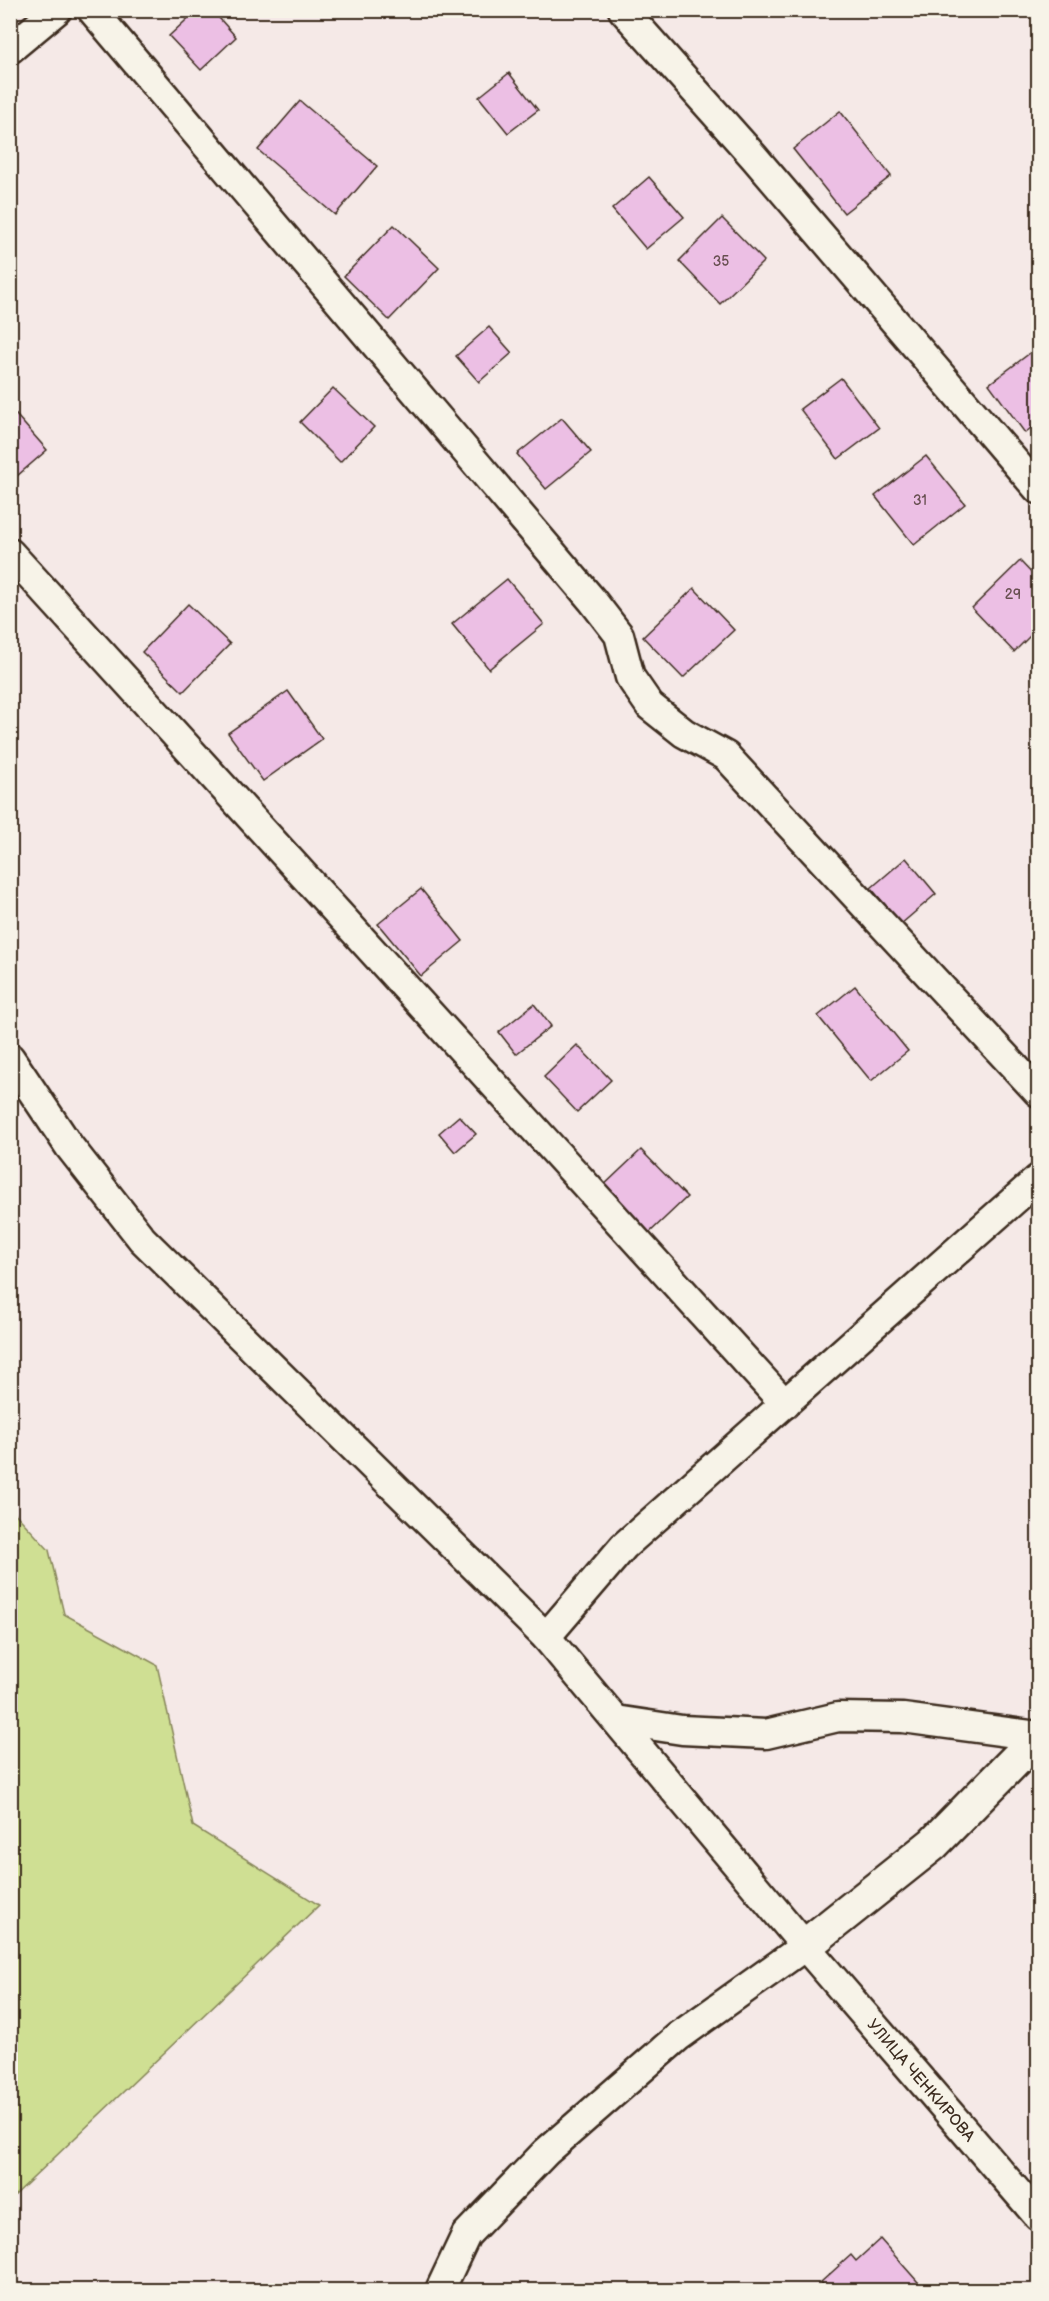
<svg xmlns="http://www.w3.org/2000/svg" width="1049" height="2301" font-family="'Balsamiq Sans',sans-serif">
  <rect width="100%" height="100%" fill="#f5e9e7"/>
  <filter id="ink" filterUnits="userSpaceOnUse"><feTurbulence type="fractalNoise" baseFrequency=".0167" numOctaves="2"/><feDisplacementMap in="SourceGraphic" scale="12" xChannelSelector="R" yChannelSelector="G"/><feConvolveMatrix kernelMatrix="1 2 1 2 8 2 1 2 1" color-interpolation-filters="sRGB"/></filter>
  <g filter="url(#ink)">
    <path fill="#cfdf93" stroke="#858458" stroke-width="1.5" d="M11,1509L49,1550L64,1614L157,1665L193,1826L319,1905L11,2199Z"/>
    <path fill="#ecbfe4" stroke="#3b2a1e" stroke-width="1.5" d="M197,10H212L236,37L201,70L169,36Z
      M509,73L538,110L508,133L479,97Z
      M300,101L377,166L335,215L258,150Z
      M840,111L891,176L844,213L793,149Z
      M649,177L684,217L646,249L612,209Z
      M722,218L764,261L720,304L679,261Z
      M394,225L439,268L389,320L344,276Z
      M489,327L512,353L479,382L456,356Z
      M1038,347V422L1025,433L989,384Z
      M841,378L879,428L838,459L800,409Z
      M333,388L374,427L340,462L300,422Z
      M10,408L47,450L10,482Z
      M562,418L591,452L546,489L517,454Z
      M926,456L965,504L914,545L875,496Z
      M1020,561L1038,580V628L1014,652L972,608Z
      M507,579L544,624L489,669L452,624Z
      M694,588L734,630L683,678L643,637Z
      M188,604L230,644L183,692L142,652Z
      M288,691L322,739L263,781L228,733Z
      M906,858L936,894L901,924L871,888Z
      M421,889L463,941L421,976L378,924Z
      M855,986L908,1051L871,1081L818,1016Z
      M534,1004L551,1026L516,1054L499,1032Z
      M577,1045L611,1080L577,1112L544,1077Z
      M459,1116L476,1134L455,1152L439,1133Z
      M641,1150L687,1197L647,1235L601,1188Z
      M880,2239L925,2290H828L821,2282L851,2255L856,2261Z"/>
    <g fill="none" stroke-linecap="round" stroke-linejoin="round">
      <g stroke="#3b2a1e" stroke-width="33">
        <g id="minor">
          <path d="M92,10L592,600L619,635L630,677L650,706L684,733L726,756L1038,1092"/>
          <path d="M623,10L754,157L1038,489"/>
          <path d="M10,49L57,10"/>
          <path d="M10,553L785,1404"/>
          <path id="s1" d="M10,1058L69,1146L142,1239L546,1637L805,1946L1038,2216"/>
          <path d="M546,1637L624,1546L1038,1179"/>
          <path d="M616,1720L682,1730L766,1734L838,1717L903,1718L1038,1736"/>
          <path d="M440,2290L466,2235L546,2152L679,2036L805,1946"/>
        </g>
      </g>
      <g stroke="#3b2a1e" stroke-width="38">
        <path id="tertiary" d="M805,1946L933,1844L1038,1737"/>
      </g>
      <use href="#minor" stroke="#f7f3e8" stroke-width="28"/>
      <use href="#tertiary" stroke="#f7f3e8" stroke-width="33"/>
    </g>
  </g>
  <g text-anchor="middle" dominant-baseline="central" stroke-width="4.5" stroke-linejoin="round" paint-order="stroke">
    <g font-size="14" fill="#674f50">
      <text x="721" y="261">35</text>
      <text x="920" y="500">31</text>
      <text x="1013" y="594">29</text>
    </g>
    <g font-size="16" fill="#3b2a1e" stroke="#f7f3e8">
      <text stroke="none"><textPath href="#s1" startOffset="1372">УЛИЦА ЧЕНКИРОВА</textPath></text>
    </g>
  </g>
  <rect width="1049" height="2301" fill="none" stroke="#f7f3e8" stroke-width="36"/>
  <rect x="18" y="18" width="1013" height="2265" fill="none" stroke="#3b2a1e" stroke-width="2" filter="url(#ink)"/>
</svg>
